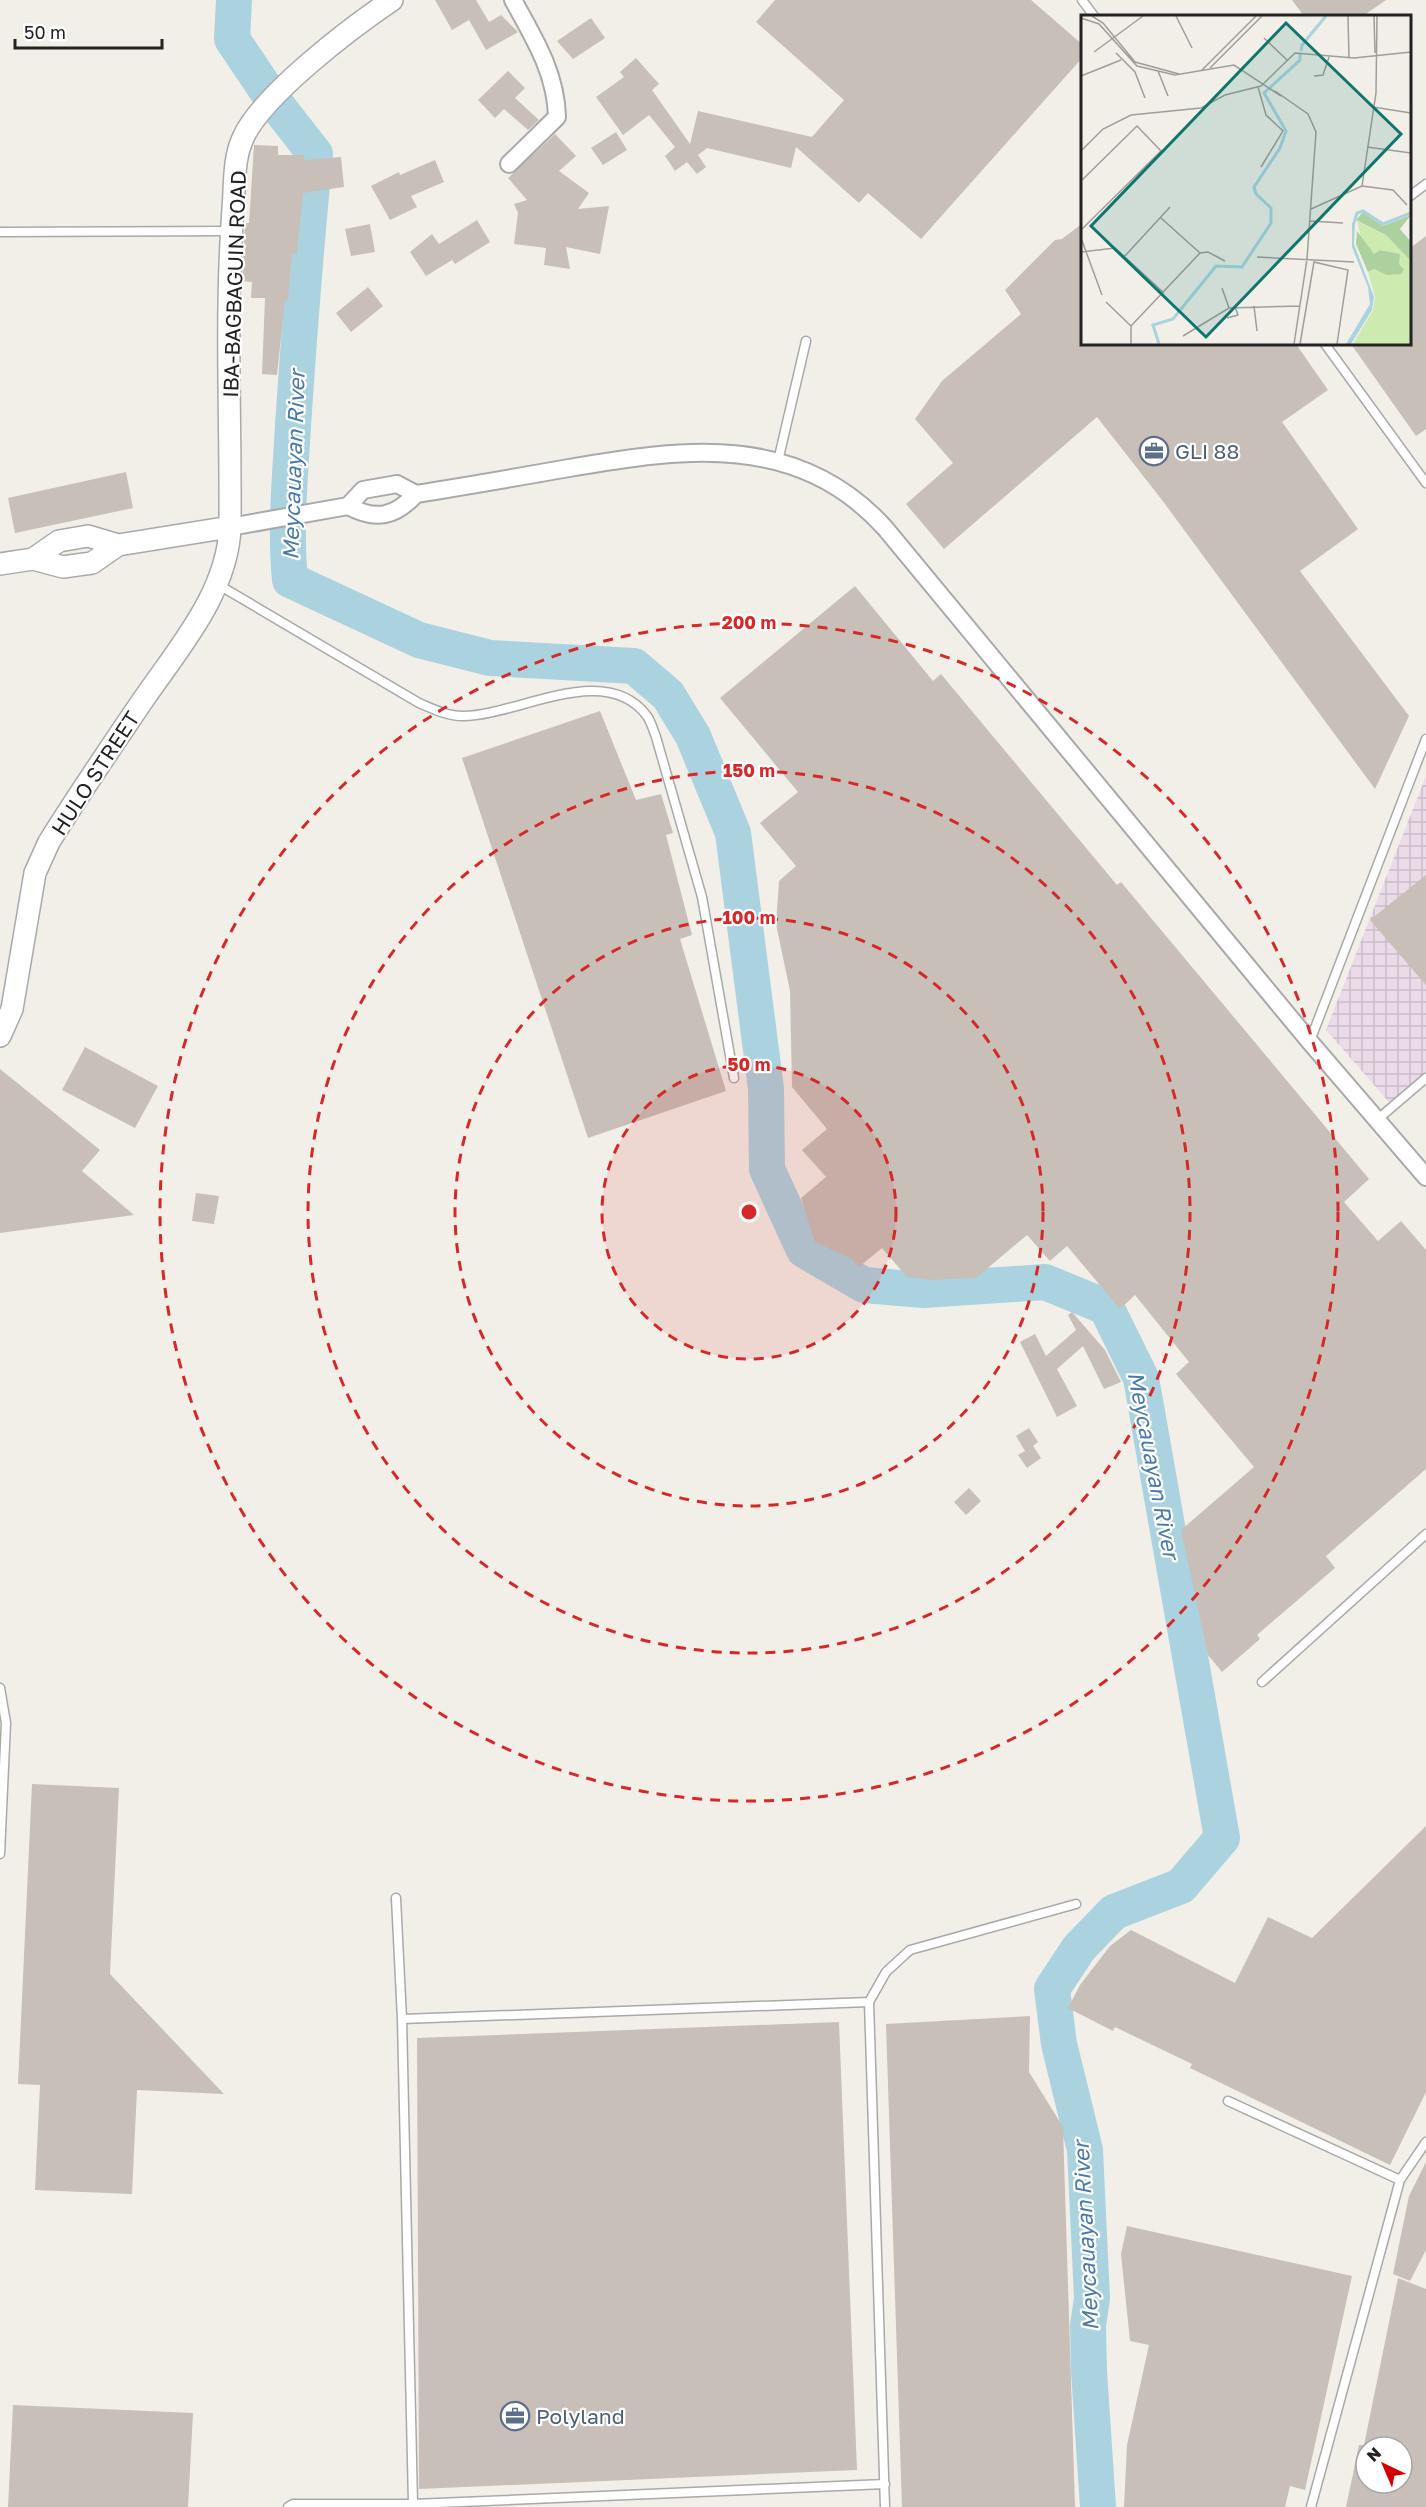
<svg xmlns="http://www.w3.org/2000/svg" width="1426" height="2507" font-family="'Golos Text',sans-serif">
  <defs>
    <pattern id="industrial-grid" width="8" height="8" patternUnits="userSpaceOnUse" patternTransform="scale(1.5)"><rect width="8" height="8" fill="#ebdbe8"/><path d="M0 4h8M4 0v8" fill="none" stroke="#c9bcc7"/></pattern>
  </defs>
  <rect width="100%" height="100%" fill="#f2efe9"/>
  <path fill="url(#industrial-grid)" d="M1426,776V1083L1395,1109L1326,1030Z"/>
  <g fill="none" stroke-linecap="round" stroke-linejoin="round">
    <path stroke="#aad3df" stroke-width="36" d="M234,0L232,39L267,91
      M276,104L315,154C306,245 299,335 293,426C290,478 285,529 290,580L419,640L490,658L634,666L668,695L693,736L733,833L766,1089L767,1169L804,1250L864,1285L924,1290L1045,1282L1106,1307L1141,1378L1222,1838L1181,1886L1114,1912L1079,1948L1052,1989L1059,2044L1085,2150L1092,2298L1088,2326L1089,2371L1098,2507"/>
  </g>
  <path fill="#c7bfb8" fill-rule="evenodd" d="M435,0H476L489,22L501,15L518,32L486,50L469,20L452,30Z
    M775,0H1031L1083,45V57L921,239L868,193L859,203L796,147L791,168L707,148L698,155L706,167L697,174L687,162L675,171L665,156L675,147L649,115L623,135L596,97L624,77L620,72L636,58L659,84L652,90L690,144L698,111L812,137L844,100L756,22Z
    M1292,0H1386L1363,16H1304Z
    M591,18L605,38L573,59L557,41Z
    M508,71L525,88L515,98L539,120L528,130L504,109L495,118L478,100Z
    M616,132L627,150L603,165L591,148Z
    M555,134L576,156L559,171L589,193L578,209L609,206L600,254L566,247L570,269L544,265L546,248L514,244L518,213L514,204L527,200L508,178Z
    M254,145L278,146V155H304V160L341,157L344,187L303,193L297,254H292L288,300H285L277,375L262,374L265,298H251L252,282L242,281L245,223H249Z
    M435,160L444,182L411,196L417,207L390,220L371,186L399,172L400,175Z
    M477,220L490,242L455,264L452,260L426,276L410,252L432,234L439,244Z
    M1083,223V344H1296L1328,390L1282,422L1358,529L1300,571L1409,716L1375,789L1162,500L1097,417L944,549L906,504L953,463L915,419L942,381L1021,314L1005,290L1055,240L1062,239Z
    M370,224L375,252L351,256L345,229Z
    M1426,236V429L1416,436L1351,344H1410V248Z
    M368,287L383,306L351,332L336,313Z
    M126,472L133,508L15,533L8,498Z
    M855,586L933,681L941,674L1117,885L1121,882L1369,1179L1344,1202L1378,1241L1401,1221L1426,1250V1469L1326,1556L1335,1568L1257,1635L1260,1639L1222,1672L1208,1655L1181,1530L1254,1467L1176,1374L1189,1362L1135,1295L1120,1309L1067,1246L1050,1261L1027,1235L976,1278L929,1280L907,1277L882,1248L859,1267L852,1259L815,1242L801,1198L826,1177L802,1150L827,1129L792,1087L790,991L776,924L779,881L796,866L760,823L798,792L720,698Z
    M600,711L636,800L661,794L673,833L666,835L692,935L680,939L726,1091L588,1138L462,758Z
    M1426,875V985L1370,920Z
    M85,1047L158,1086L135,1128L62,1090Z
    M0,1069L100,1150L82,1171L134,1215L0,1233Z
    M196,1193L219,1196L214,1224L192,1221Z
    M1072,1312L1105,1350L1121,1382L1104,1389L1083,1346L1057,1369L1077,1406L1057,1417L1020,1342L1035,1334L1046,1356L1076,1330L1068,1315Z
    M1029,1428L1038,1442L1033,1446L1041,1458L1027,1468L1018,1455L1025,1451L1016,1436Z
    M969,1488L981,1501L966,1515L954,1502Z
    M32,1784L119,1788L110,1974L224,2094L137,2090L132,2194L35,2190L40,2085L18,2084Z
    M1426,1826V2092L1390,2165L1190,2068L1192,2064L1115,2027L1113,2031L1068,2008L1080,1985L1110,1946L1131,1930L1235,1983L1268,1917L1312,1938Z
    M1030,2016L1029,2072L1063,2127L1075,2507H902L886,2024Z
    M839,2022L857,2470L419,2489L417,2038Z
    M1426,2162V2250L1410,2281L1393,2274L1409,2196Z
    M1127,2226L1352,2276L1305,2490L1290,2486L1285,2507H1124L1127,2445L1149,2345L1130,2341L1121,2254Z
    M1398,2278L1426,2289V2507H1346L1359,2445H1364ZM1366,2447H1402V2483H1366Z
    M13,2405L193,2413L188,2507H8Z"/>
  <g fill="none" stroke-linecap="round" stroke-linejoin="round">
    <g stroke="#a9a9a9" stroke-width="11">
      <path id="service" d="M1082,0L1094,16
        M1410,196L1426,184
        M0,232L231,231
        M1325,344L1426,483
        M778,461L806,341
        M217,584L419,703C433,709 447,716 463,716C517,716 605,660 647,716C651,721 653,730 656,737L702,897L734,1078
        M1310,1041L1426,739
        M1378,1119L1426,1078
        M1262,1682L1426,1534
        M0,1688L6,1723L0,1854
        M396,1898L402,2019L413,2504
        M402,2019L869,2002
        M1228,2101L1400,2180
        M288,2507L293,2504H413L885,2484
        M885,2507L869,2002L886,1972L910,1950L1076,1904
        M1311,2507L1400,2180L1426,2142"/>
    </g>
    <g stroke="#a9a9a9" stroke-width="20">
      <path id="minor" d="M509,164L557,117C556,73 534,38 513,0
        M348,506C376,521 395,517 416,494C467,486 518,477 569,468C684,448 798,432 885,528L1310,1042L1426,1177
        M230,527L348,506L363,490L397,484L416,494"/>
    </g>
    <g stroke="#a9a9a9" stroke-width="24">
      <path id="tertiary" d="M33,559L63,567L77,565L92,563L118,545L230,527
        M0,564L33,559L59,541L88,536L118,545
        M0,1036L12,1009L35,873L49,842C79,794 111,747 143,700C178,649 228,592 230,527C231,421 225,315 233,209C235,187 233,159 243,138C262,95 352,27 392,0"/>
    </g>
    <use href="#service" stroke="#fff" stroke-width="8"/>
    <use href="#minor" stroke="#fff" stroke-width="16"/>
    <use href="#tertiary" stroke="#fff" stroke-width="21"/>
  </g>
  <circle cx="749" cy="1212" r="147" fill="#d62828" fill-opacity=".12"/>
  <g fill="none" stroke="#d62828" stroke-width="3" stroke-dasharray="10 8">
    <circle cx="749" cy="1212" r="147"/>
    <circle cx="749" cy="1212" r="294"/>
    <circle cx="749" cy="1212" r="441"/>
    <circle cx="749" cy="1212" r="589"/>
  </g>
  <defs>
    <g id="office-ring" transform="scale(1.5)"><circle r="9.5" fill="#fff" stroke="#5c6f8a" stroke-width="1.5"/><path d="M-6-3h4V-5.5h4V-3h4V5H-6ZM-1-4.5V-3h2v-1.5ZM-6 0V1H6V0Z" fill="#5c6f8a"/></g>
  </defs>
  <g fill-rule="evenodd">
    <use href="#office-ring" x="1154" y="451"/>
    <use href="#office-ring" x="515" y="2416"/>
  </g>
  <g text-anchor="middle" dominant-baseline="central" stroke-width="4.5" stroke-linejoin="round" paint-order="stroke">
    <g font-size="21" fill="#222" stroke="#fff">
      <text transform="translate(234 284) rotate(-88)">IBA-BAGBAGUIN ROAD</text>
      <text transform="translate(95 773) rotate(-57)">HULO STREET</text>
    </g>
    <g font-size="21" fill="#4e5e75" stroke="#fff" text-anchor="start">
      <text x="1175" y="451">GLI 88</text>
      <text x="536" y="2416">Polyland</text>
    </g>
    <g font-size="22" font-style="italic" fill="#4a7aab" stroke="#fff">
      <text transform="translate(293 465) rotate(-88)">Meycauayan River</text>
      <text transform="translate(1154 1465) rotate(79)">Meycauayan River</text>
      <text transform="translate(1085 2236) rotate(-93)">Meycauayan River</text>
    </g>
  </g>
  <g transform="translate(1081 15)">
    <rect width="330" height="330" fill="#f2efe9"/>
    <path d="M276,206L305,220L330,246V329H272L292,295L294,282L287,257L293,254L313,260L319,239L299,235L293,239L281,227Z" fill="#cdebb0"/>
    <path d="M282,197L302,211L330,200L319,214L330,227V246L305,220L275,205ZM276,216L293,239L299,235L319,239L318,249L323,255L320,259L306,260L293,254L287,257L275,229Z" fill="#add19e"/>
    <path d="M271,208L274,209L273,229L293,282L291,295L270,329H265L289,289L287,272L271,232Z" fill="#aad3df"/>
    <path fill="none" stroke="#aad3df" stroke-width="3" d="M220,36L221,30L245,1M272,211L276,198L282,196L302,209L330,198M78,329L72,310L92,304L135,251L161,252L190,208V193L175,179L173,172L199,133L205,116L183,78L219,45V38"/>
    <path fill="none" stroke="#9f9d99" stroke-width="1.5" d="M11,1L22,8L54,47L98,59M95,1L111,33M267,1L268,43M293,1L294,38M0,3L18,9L56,51L94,60L153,50L200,81M183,23L206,45M13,37L62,1M35,38L54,57L64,83M129,53L181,1M121,55L175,1M77,56L87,81M0,61L40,45M233,61L242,60L248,42M177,72L185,100L202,116L180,152M194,76L227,99L235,117L226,244L213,329M292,92L330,98M286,132L330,138M0,136L22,114L50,100L120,93L144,80L180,71L214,38L273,43L330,37M0,166L56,111L80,136L0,215M281,171L295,78L296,1M230,194L281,171L312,175L326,190M80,203L119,238L127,237L144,246M229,206L262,208M0,223L21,280M0,237L34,233L83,278M43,242L89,192M176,242L273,247M141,273L148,293M25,287L50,311M173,291L176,316M146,303L157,300L154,292M102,321L148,293L219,291M50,329V311L119,238M219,329L233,247L267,255L256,329"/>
    <path fill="#0f766e" fill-opacity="0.15" stroke="#0f766e" stroke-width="3" d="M205,8L320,119L125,322L10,211Z"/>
    <rect width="330" height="330" fill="none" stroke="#222" stroke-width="3"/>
  </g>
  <circle cx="749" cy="1212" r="9" fill="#d62828" stroke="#fff" stroke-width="3"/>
  <g font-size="18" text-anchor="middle" font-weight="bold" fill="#d62828" stroke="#fff" stroke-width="4.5" stroke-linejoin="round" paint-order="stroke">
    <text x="749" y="629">200 m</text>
    <text x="749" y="777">150 m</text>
    <text x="749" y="924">100 m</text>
    <text x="749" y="1071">50 m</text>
  </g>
  <g transform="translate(1384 2465) rotate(316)"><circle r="28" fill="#ffffff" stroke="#a7a7a7" stroke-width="1.5"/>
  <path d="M0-4.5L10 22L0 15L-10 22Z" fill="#d40000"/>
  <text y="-9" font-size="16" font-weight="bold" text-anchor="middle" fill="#222222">N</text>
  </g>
  <path d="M15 39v9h147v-9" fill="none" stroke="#222222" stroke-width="3"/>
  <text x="24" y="39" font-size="18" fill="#222222" stroke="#ffffff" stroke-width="4.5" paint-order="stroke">50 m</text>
</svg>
